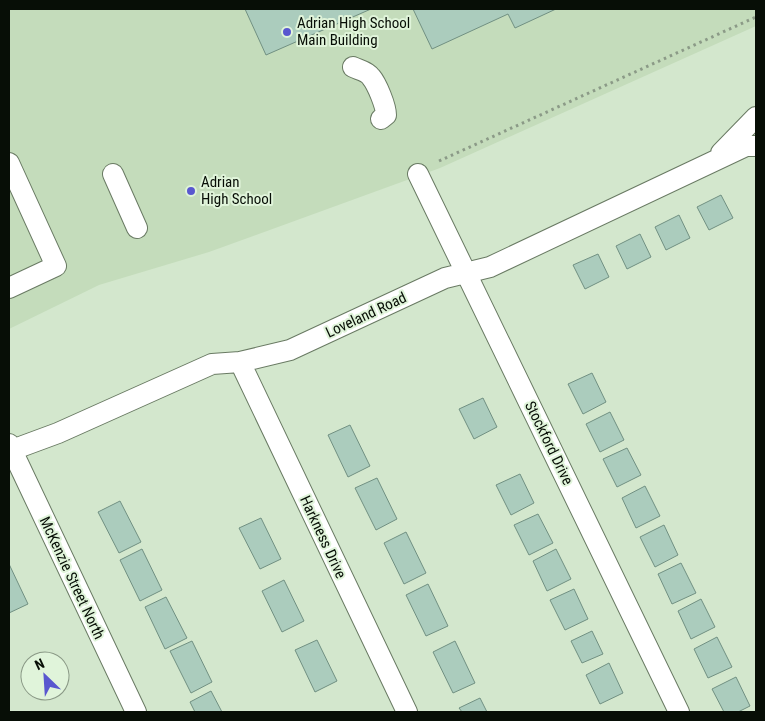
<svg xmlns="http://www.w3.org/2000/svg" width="765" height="721" font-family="'Roboto Condensed',sans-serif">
  <rect width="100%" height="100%" fill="#d3e7cd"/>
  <path fill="#c4dcbb" d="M9,9H756V26L440,168L209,252L99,285L9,329Z"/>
  <path fill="#abccbd" stroke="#719082" d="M245,9H371L266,55Z
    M413,9H556L515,28L508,14L432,49Z
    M721,195L733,218L709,230L697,207Z
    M679,215L690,238L666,250L655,227Z
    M640,234L651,257L627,269L616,246Z
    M598,254L609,277L585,289L573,265Z
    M592,373L606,402L583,414L568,384Z
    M483,398L497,427L474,439L459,409Z
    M610,412L624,440L600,452L586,424Z
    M350,425L370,466L348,477L328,435Z
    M627,448L641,475L617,487L603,459Z
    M520,474L534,503L511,515L496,485Z
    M377,478L397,519L376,530L355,488Z
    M645,486L660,516L636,528L622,498Z
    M120,501L141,542L119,553L98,512Z
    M538,514L553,543L529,555L514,525Z
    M261,518L281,559L260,569L239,528Z
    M664,525L678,555L655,567L640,537Z
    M406,532L426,573L404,584L384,543Z
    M142,549L162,590L140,601L120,560Z
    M556,549L571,579L547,591L533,561Z
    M681,563L696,593L672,604L658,574Z
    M9,564L28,604L9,613Z
    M284,580L304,621L282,632L262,591Z
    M428,584L448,626L426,636L406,595Z
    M574,589L588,619L565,630L550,600Z
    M166,597L187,638L165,649L145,607Z
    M701,599L715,627L691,639L678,611Z
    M592,631L603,654L582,663L571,641Z
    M717,637L732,667L708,678L694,649Z
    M317,640L337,681L315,692L295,650Z
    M192,641L212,682L191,693L170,651Z
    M455,641L475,683L453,693L433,652Z
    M609,663L623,693L600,704L586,675Z
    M736,677L750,706L738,712H724L712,689Z
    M211,691L222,712H195L190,702Z
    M480,698L487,712H462L459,708Z"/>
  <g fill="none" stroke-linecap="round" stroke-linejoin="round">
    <g stroke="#697a63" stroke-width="22">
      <path id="minor" d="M353,67C359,70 367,71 371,77C377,84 386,106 386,115L381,119
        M721,153L756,117
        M9,163L56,266L9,288
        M113,174L137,228
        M418,174L679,712
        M240,362L407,712
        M9,444L136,712
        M12,450L58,433L212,364L240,362L290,350L445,278L490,267L746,146H756"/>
    </g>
    <path stroke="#8b9a87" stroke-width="3" stroke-dasharray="2.5 4" stroke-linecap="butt" d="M439,161L756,17"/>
    <use href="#minor" stroke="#fff" stroke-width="20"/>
  </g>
  <g fill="#5957cf" stroke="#e0f4da" stroke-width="2">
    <circle cx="287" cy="32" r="5"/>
    <circle cx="191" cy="191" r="5"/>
  </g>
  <g text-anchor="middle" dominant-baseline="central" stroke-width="4" stroke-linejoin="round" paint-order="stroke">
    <g font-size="15" fill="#070e06" stroke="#e0f4da" text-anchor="start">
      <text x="297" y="23">Adrian High School<tspan x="297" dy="17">Main Building</tspan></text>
      <text x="201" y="182">Adrian<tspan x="201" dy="17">High School</tspan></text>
    </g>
    <g font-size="15" fill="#070e06" stroke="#e0f4da">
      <text transform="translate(366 315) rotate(-25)">Loveland Road</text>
      <text transform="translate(549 443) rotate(64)">Stockford Drive</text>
      <text transform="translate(323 537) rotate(65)">Harkness Drive</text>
      <text transform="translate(72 578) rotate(65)">McKenzie Street North</text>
    </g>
  </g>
  <rect width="765" height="721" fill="none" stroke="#070e06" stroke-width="20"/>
  <g transform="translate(45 676) rotate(335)"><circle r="24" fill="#e0f4da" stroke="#899885"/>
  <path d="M0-4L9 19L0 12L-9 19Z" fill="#5957cf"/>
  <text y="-8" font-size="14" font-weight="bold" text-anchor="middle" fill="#070e06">N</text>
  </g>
</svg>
